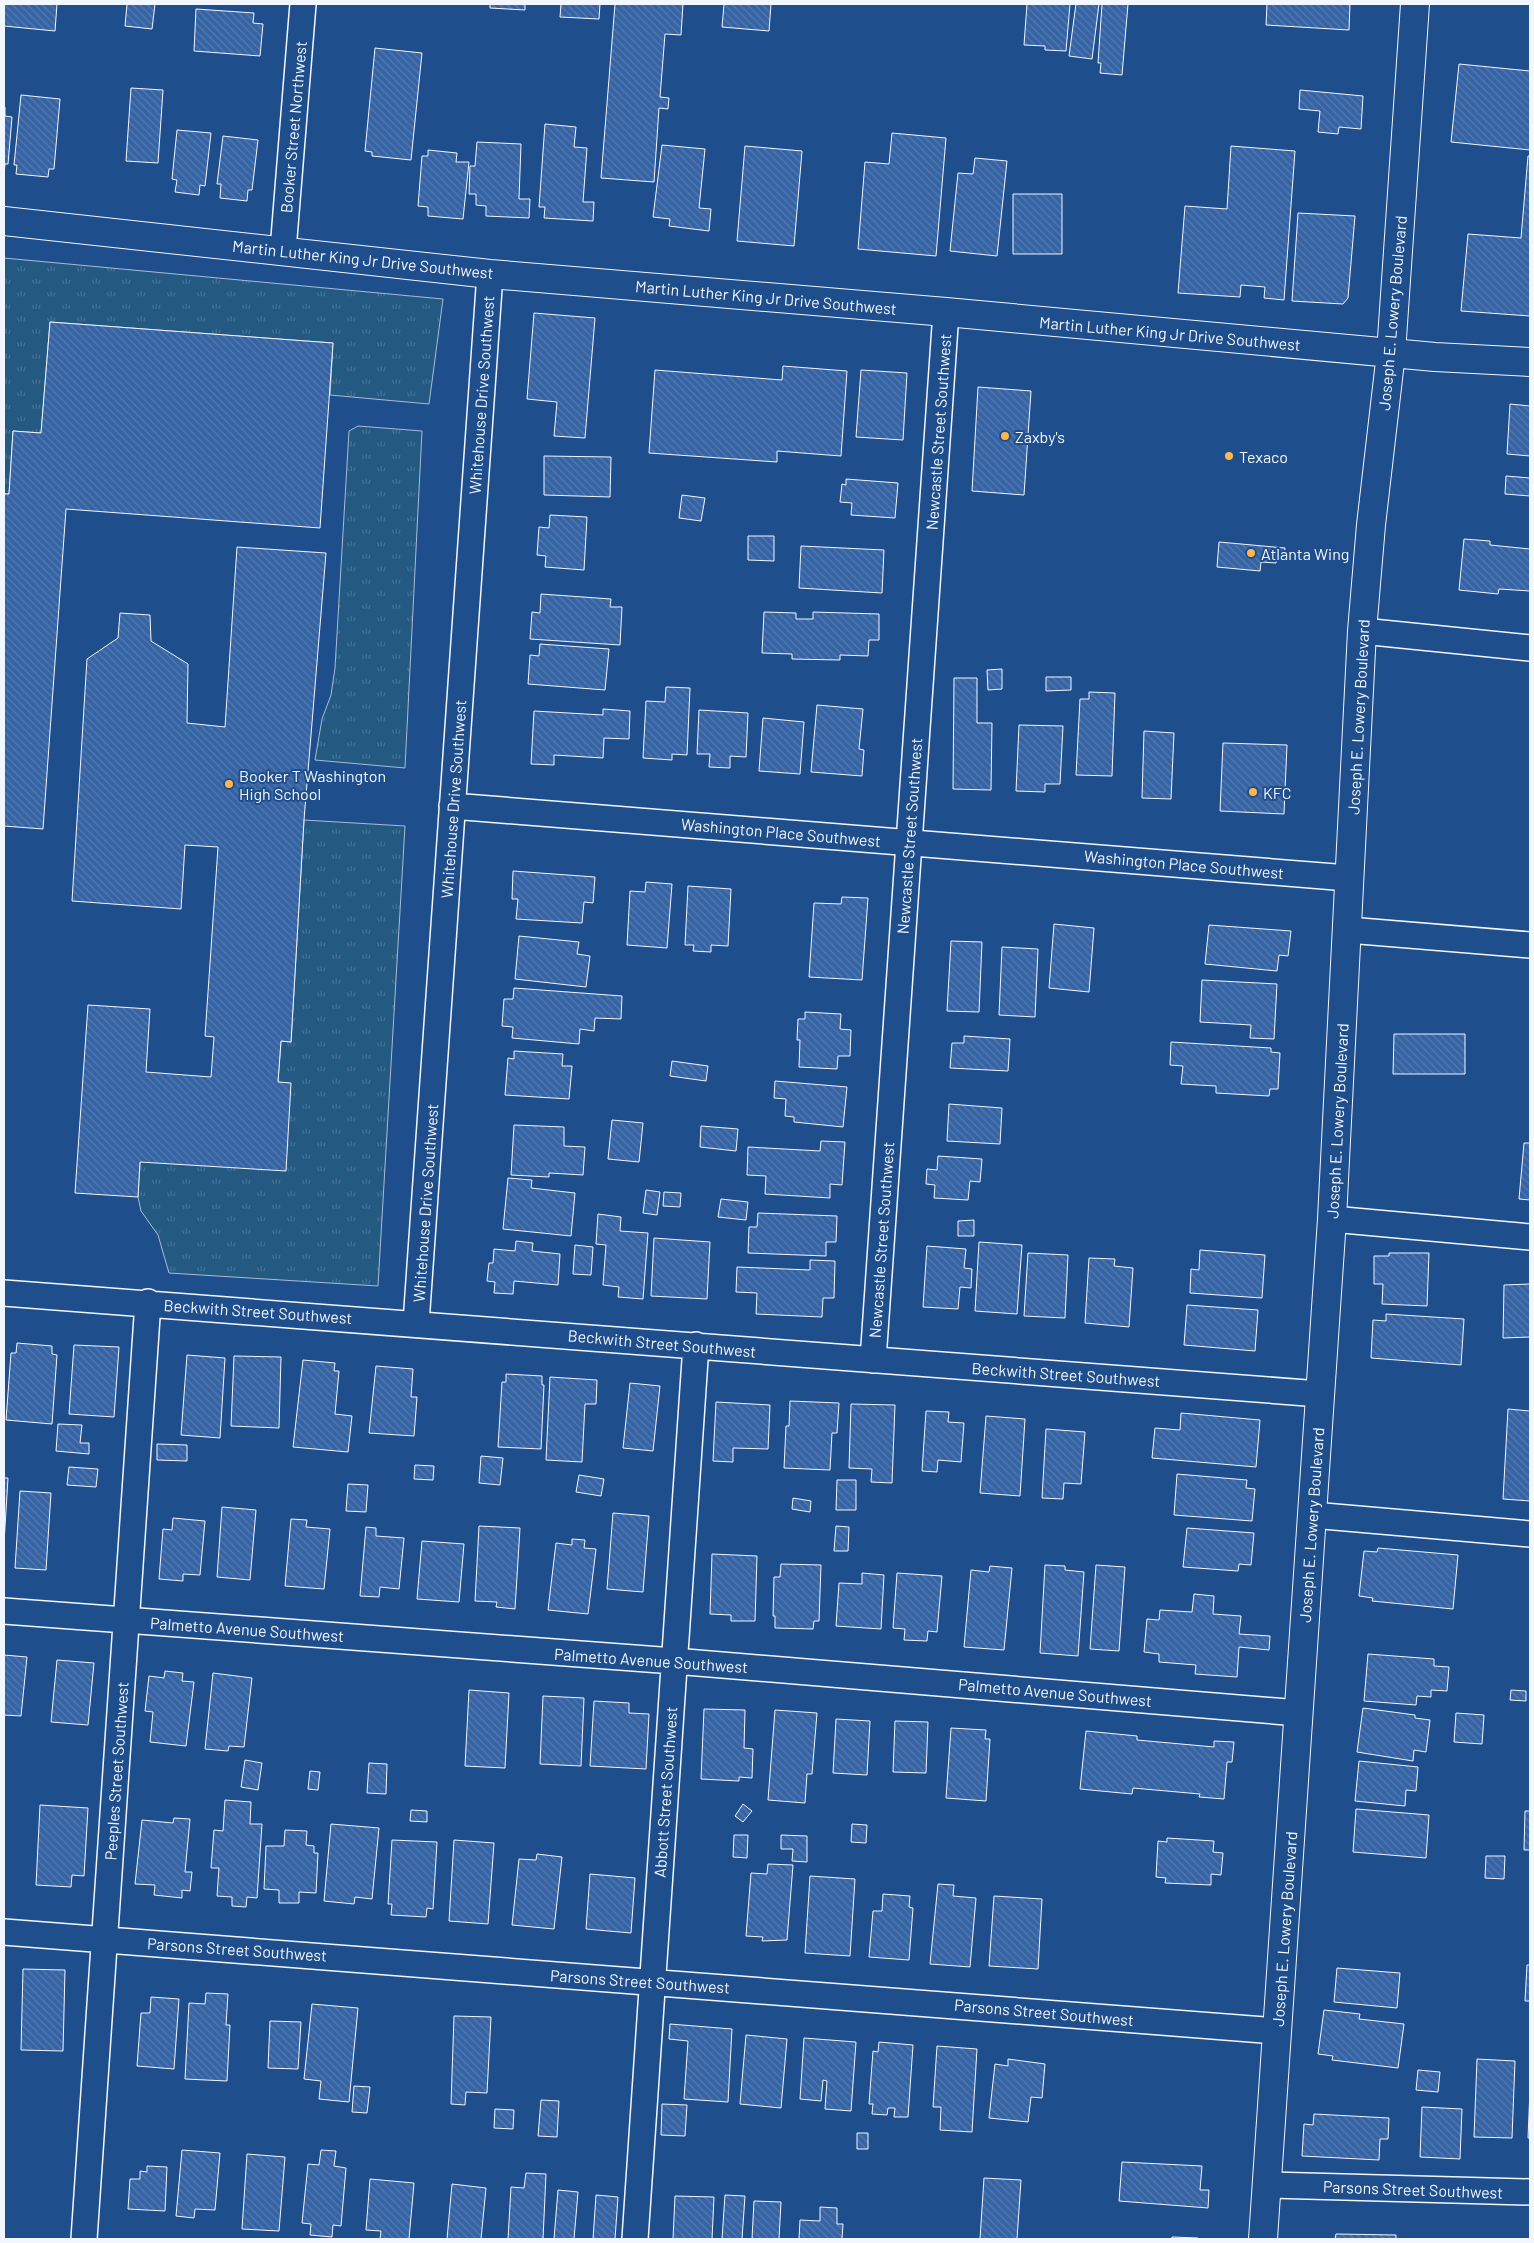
<svg xmlns="http://www.w3.org/2000/svg" width="1534" height="2243" font-family="Barlow,sans-serif">
  <defs>
    <pattern id="grass-tufts" width="24" height="20" patternUnits="userSpaceOnUse" patternTransform="scale(1.25)"><rect width="24" height="20" fill="#245a82"/><path d="M3 7l-1-3M5 7V3M7 7l1-3M15 17l-1-3M17 17v-4M19 17l1-3" fill="none" stroke="#447295"/></pattern>
    <pattern id="building-back-hatch" width="6" height="6" patternUnits="userSpaceOnUse" patternTransform="scale(1.25)"><rect width="6" height="6" fill="#3563a3"/><path d="M-1 5l2 2M0 0l6 6M5-1l2 2" fill="none" stroke="#537ab1"/></pattern>
  </defs>
  <rect width="100%" height="100%" fill="#1f4e8c"/>
  <path fill="url(#grass-tufts)" stroke="#a8bbd7" d="M4,258L443,299L429,404L330,395L333,343L50,322L41,433L13,431L9,494H4Z
    M358,426L422,431L405,768L315,760L322,719L331,695L335,668L349,431Z
    M304,820L405,826L378,1286L169,1273L158,1235L141,1211L138,1197L140,1162L278,1082L281,1041L291,1042Z"/>
  <path fill="url(#building-back-hatch)" stroke="#f2f6ff" d="M4,4H57L55,31L4,26Z
    M127,4H155L152,29L125,26Z
    M490,4H525V10L490,8Z
    M561,4H600L599,19L560,17Z
    M615,4H683L681,35L665,34L660,97L669,98L668,109L659,108L654,182L601,178Z
    M724,4H771L769,31L722,27Z
    M1027,4H1070L1066,51L1045,50V46L1024,45Z
    M1076,4H1099L1092,59L1069,56Z
    M1102,4H1128L1122,75L1100,73L1101,63H1098Z
    M1267,4H1350L1349,30L1266,25Z
    M196,9L254,13L253,23L263,24L260,56L194,51Z
    M375,48L422,53L411,160L372,156V152L365,151Z
    M1459,64L1530,71V150L1451,142Z
    M131,88L163,90L158,163L126,161Z
    M1300,90L1363,96L1361,129L1339,127L1338,134L1318,132L1320,111L1299,109Z
    M21,95L60,99L54,169H49L48,177L16,174L17,165H14Z
    M4,107H5V116L12,117L8,164H5L4,175Z
    M545,124L576,127L574,147L587,148L583,202H594L593,221L544,218L545,207H539Z
    M177,130L211,133L205,186L200,185L199,195L175,192L177,180L172,179Z
    M892,133L946,138L936,256L858,249L865,162L889,164Z
    M223,136L258,140L252,190H248L247,201L220,198L221,184H217Z
    M477,142L521,144L519,199H530L529,218L486,216V206L476,205V194H469L470,166H475Z
    M662,145L705,149L699,208L711,209L709,231L669,226L670,219L653,217Z
    M745,146L802,151L794,246L737,241Z
    M1231,146L1295,151L1284,300L1264,298L1265,287L1241,285L1240,297L1178,293L1185,206L1227,209Z
    M428,150L457,153L456,162H469L463,219L428,216V207L418,206L422,156H428Z
    M1528,156H1530V316L1461,311L1468,234L1521,238Z
    M975,158L1007,161L997,256L950,251L958,173L973,174Z
    M1013,194H1062V254H1013Z
    M1298,213L1355,216L1348,298L1343,304L1292,301Z
    M534,313L595,318L585,438L554,436L557,402L527,399Z
    M50,322L333,343L320,528L66,509L43,829L4,826V494H9L13,431L41,433Z
    M783,366L847,371L841,456L777,451V462L649,453L655,370L782,380Z
    M861,370L907,373L903,440L856,437Z
    M978,387L1031,391L1024,495L972,491Z
    M1510,404L1530,406V456L1507,454Z
    M544,456L611,457L610,497L544,495Z
    M1506,476L1530,478V496L1505,494Z
    M846,479L898,483L895,518L851,515L852,503L840,502L842,484L846,485Z
    M682,495L705,498L701,521L679,518Z
    M550,515L587,517L584,570L545,567L546,556L537,555L539,527L549,528Z
    M748,536H774V561L748,560Z
    M1464,539L1490,541V545L1530,549V591L1499,589L1498,594L1459,590Z
    M1219,542L1285,548L1284,558L1277,557L1276,563L1261,562L1260,571L1217,567Z
    M801,546L884,550L882,593L799,588Z
    M237,547L326,553L304,820L291,1042L281,1041L278,1082L291,1083L286,1171L140,1162L138,1197L75,1193L88,1005L150,1009L146,1072L211,1077L214,1037L205,1036L218,847L185,845L181,909L72,901L87,659L118,638L120,613L150,615L151,641L188,664L187,723L225,727Z
    M541,594L611,599L610,607H622L620,645L530,639L532,612L540,613Z
    M764,612L796,613V619H813V612L879,614V640H869L868,656L840,655V660L792,659V654L762,653Z
    M540,644L609,649L605,690L528,684L530,655L539,656Z
    M1002,669V689L988,690L987,670Z
    M1046,677H1071V690L1046,691Z
    M954,678H977V723H992L991,790L953,789Z
    M666,687L690,688L687,755L672,754V760L643,758L646,701L665,702Z
    M1089,692L1115,693L1112,776L1076,775L1080,699H1089Z
    M817,705L863,709L859,749L864,750L862,776L811,772Z
    M603,709L630,711L629,739L604,738L603,758L554,755V765L531,764L534,711L603,715Z
    M699,710L748,713L746,757L730,756V768L709,767L710,754H697Z
    M763,718L804,722L800,774L759,771Z
    M1019,725L1063,726L1060,784H1045V792L1016,791Z
    M1144,731L1174,733L1171,799L1142,798Z
    M1223,743L1287,745L1284,814L1220,811Z
    M513,871L595,877L593,903L584,902L582,923L516,919L518,899H512Z
    M646,882L672,884L667,948L627,945L630,891L645,892Z
    M688,886L731,889L728,946L711,945V952L693,951L694,945H685Z
    M842,897L868,898L862,980L809,977L814,903L841,904Z
    M1054,924L1094,928L1089,992L1049,988Z
    M1209,925L1291,931L1288,956L1279,955L1277,971L1205,964Z
    M519,936L579,942L577,954L590,956L586,987L515,979Z
    M951,941L982,942L979,1012L947,1011Z
    M1002,947L1038,949L1035,1017L999,1015Z
    M1202,980L1277,984L1274,1039L1250,1038L1251,1025L1200,1022Z
    M514,988L622,996L621,1019L595,1018L594,1031L580,1029L579,1044L512,1038L513,1027L502,1026L504,999H513Z
    M805,1012L841,1014L840,1029L851,1030L850,1056H838L837,1069L799,1067L800,1040H797L798,1019H805Z
    M1394,1034H1465V1074H1393Z
    M964,1036L1010,1039L1008,1071L950,1068L952,1043H964Z
    M1171,1042L1271,1048V1052L1280,1053L1278,1089H1270L1269,1096L1216,1093V1086L1181,1084L1183,1066L1170,1065Z
    M514,1051L563,1054L562,1066H572L569,1099L505,1095L508,1058L514,1059Z
    M672,1061L708,1066L706,1081L670,1076Z
    M775,1081L847,1087L843,1127L794,1122V1117L785,1116L786,1099L774,1098Z
    M949,1104L1002,1108L1000,1144L947,1141Z
    M612,1120L643,1123L639,1162L608,1159Z
    M514,1125L564,1127V1146L585,1147L583,1175L549,1173V1177L511,1175Z
    M701,1126L738,1129L736,1151L700,1147Z
    M821,1141L845,1142L842,1185L830,1184V1198L765,1194L766,1176L747,1175L748,1147L820,1151Z
    M1524,1143H1530V1200L1519,1199Z
    M938,1156L982,1159L980,1182L970,1181L968,1200L934,1198L935,1185L926,1184L927,1169L937,1170Z
    M508,1178L532,1180L531,1188L575,1193L571,1236L503,1229Z
    M646,1190L660,1192L657,1215L643,1213Z
    M664,1192L681,1193L680,1207L663,1206Z
    M721,1199L748,1202L746,1220L718,1217Z
    M758,1213L837,1216L836,1242H826V1256L748,1253L749,1227H757Z
    M598,1214L621,1217L620,1231L648,1233L643,1299L618,1297L619,1287L603,1285L606,1245L596,1244Z
    M974,1220V1236H958V1221Z
    M654,1238L710,1242L707,1299L651,1296Z
    M516,1241L533,1243L532,1251L560,1254L558,1285L514,1281L513,1294L494,1293L495,1282L487,1281L489,1263H493L494,1249L515,1251Z
    M979,1242L1022,1245L1017,1314L975,1311Z
    M575,1245L593,1247L591,1275L573,1274Z
    M927,1246L966,1249L964,1268L972,1269L971,1288L960,1287L958,1309L923,1307Z
    M1200,1250L1265,1255L1262,1298L1190,1293L1191,1269L1199,1270Z
    M1028,1253L1068,1255L1065,1318L1024,1316Z
    M1389,1253H1429L1427,1306L1382,1304L1383,1284H1374V1256H1389Z
    M1089,1258L1115,1259L1114,1266L1133,1268L1129,1327L1085,1323Z
    M810,1260L835,1261L834,1298H823L822,1317L756,1314L757,1293L736,1292L737,1267L810,1270Z
    M1530,1284V1337L1503,1338L1504,1285Z
    M1187,1305L1258,1310L1255,1351L1184,1345Z
    M1386,1314L1464,1319L1461,1365L1371,1358L1373,1320L1386,1321Z
    M17,1343L52,1346V1354L57,1355L52,1424L6,1420L11,1353H16Z
    M74,1345L119,1347L114,1417L69,1414Z
    M187,1355L225,1358L220,1438L181,1435Z
    M234,1356L281,1357L279,1428L231,1426Z
    M303,1360L335,1363L334,1371H339L335,1414L352,1416L348,1452L293,1447Z
    M376,1366L413,1369L411,1397H417L414,1436L369,1433Z
    M506,1374L542,1376V1385H544L541,1449L498,1447L502,1382H506Z
    M550,1377L597,1380L596,1404H585L582,1462L546,1460Z
    M630,1383L660,1386L653,1451L623,1448Z
    M790,1401L839,1403L837,1433H832L830,1470L784,1468L786,1426H789Z
    M716,1402L770,1405L768,1449L733,1448V1462L713,1461Z
    M851,1404L895,1405L892,1483L871,1482L872,1469L849,1468Z
    M1508,1409L1530,1411V1501L1503,1499Z
    M926,1411L949,1412L948,1422L964,1423L961,1462L938,1460L937,1472L922,1471Z
    M1181,1413L1260,1420L1256,1467L1152,1458L1155,1428L1180,1430Z
    M986,1416L1025,1419L1020,1496L980,1493Z
    M58,1424L82,1425L80,1443H89V1454L56,1451Z
    M1046,1429L1085,1432L1081,1484L1064,1483L1063,1499L1042,1498Z
    M157,1444L187,1445V1461L157,1460Z
    M481,1456L503,1458L500,1485L479,1483Z
    M415,1465L434,1466L433,1480L414,1479Z
    M69,1467L98,1469L96,1487L67,1485Z
    M1177,1474L1247,1480L1246,1488L1255,1489L1252,1521L1174,1515Z
    M579,1475L604,1479L601,1496L576,1492Z
    M4,1478H8L4,1543Z
    M837,1480H856V1510H836Z
    M348,1484L368,1485L366,1512L346,1511Z
    M20,1491L51,1493L46,1570L15,1568Z
    M793,1498L811,1501L810,1512L792,1509Z
    M222,1507L256,1510L250,1580L217,1577Z
    M613,1513L649,1516L643,1592L607,1589Z
    M173,1518L205,1521L200,1575L183,1574V1581L159,1579L163,1529L172,1530Z
    M291,1519L307,1520L306,1527L330,1529L324,1589L285,1586Z
    M479,1526L520,1528L515,1609L496,1607L497,1602L475,1601Z
    M836,1526L849,1527L848,1551H834Z
    M366,1527L376,1528V1536L404,1538L399,1589L380,1587L379,1597L360,1596Z
    M1187,1528L1254,1533L1251,1565L1239,1564L1238,1571L1183,1567Z
    M572,1539L585,1540L584,1548L596,1549L588,1614L548,1610L556,1543L572,1545Z
    M422,1541L464,1544L459,1602L417,1599Z
    M1378,1548L1458,1555L1453,1609L1372,1601L1373,1598L1359,1596L1364,1551L1377,1552Z
    M712,1554L757,1556L755,1621H731V1615L710,1614Z
    M781,1564L821,1565L819,1621H814L813,1629L775,1628V1616H773L774,1577H780Z
    M1045,1565L1065,1566V1570L1084,1572L1078,1656L1040,1653Z
    M1096,1565L1125,1567L1119,1651L1090,1649Z
    M990,1566L1012,1568L1004,1650L964,1647L971,1570L989,1572Z
    M862,1573L884,1575L881,1629L836,1626L839,1583L862,1584Z
    M897,1573L942,1576L937,1632L928,1631L927,1641L904,1640L905,1629L893,1628Z
    M1194,1594L1214,1596L1213,1614L1241,1616L1239,1634L1270,1636L1269,1650L1239,1647L1237,1677L1195,1674L1196,1665L1159,1662V1654L1144,1652L1147,1619L1159,1620L1160,1610L1192,1612Z
    M1368,1654L1434,1659V1666L1449,1667L1447,1691L1431,1690V1697L1417,1696L1416,1705L1364,1701Z
    M4,1655L27,1657L21,1716L4,1715Z
    M57,1660L94,1663L88,1725L51,1722Z
    M165,1671L183,1673L182,1681L194,1682L186,1746L150,1742L153,1712L145,1711L149,1676L164,1678Z
    M213,1673L252,1678L244,1747L229,1746L228,1751L205,1749Z
    M469,1690L509,1693L505,1768L465,1766Z
    M1511,1690L1526,1691V1701L1510,1700Z
    M543,1696L584,1698L581,1766L540,1764Z
    M594,1701L629,1703V1713L649,1714L646,1769L590,1766Z
    M1363,1708L1415,1715V1718L1430,1720L1426,1752L1414,1750L1413,1761L1357,1752Z
    M704,1709L745,1710L744,1748L753,1749L752,1778L739,1777V1781L701,1779Z
    M775,1710L817,1713L812,1774H807L805,1803L768,1800Z
    M1456,1713L1484,1715L1482,1744L1454,1742Z
    M836,1719L870,1721L867,1775L833,1773Z
    M895,1721L928,1722L926,1773L893,1772Z
    M951,1728L986,1730L985,1739H990L986,1801L946,1798Z
    M1086,1731L1137,1736V1740L1214,1747V1741L1234,1742L1232,1762H1227L1224,1799L1199,1797L1200,1794L1133,1788L1132,1794L1080,1789Z
    M245,1760L262,1763L258,1790L241,1787Z
    M1359,1761L1418,1767L1416,1791L1406,1790L1405,1806L1355,1801Z
    M369,1763L387,1764L386,1794L367,1793Z
    M310,1771L320,1772L318,1790L308,1789Z
    M225,1800L251,1802L250,1824H262L257,1898L247,1897L246,1907L232,1906V1897L217,1896L219,1868H211L214,1830L223,1831Z
    M743,1804L752,1811L743,1822L735,1816Z
    M40,1805L88,1808L84,1876L72,1875L71,1887L36,1885Z
    M1356,1809L1429,1815L1426,1858L1353,1852Z
    M411,1810L427,1811V1822L410,1821Z
    M1525,1811H1530V1850H1524Z
    M174,1818L190,1819L185,1872H192L190,1891L182,1890V1898L154,1895L155,1885L135,1884L142,1820L173,1823Z
    M331,1824L379,1828L372,1899L355,1897L354,1904L324,1901Z
    M852,1824L867,1825L866,1843L851,1842Z
    M285,1830L307,1831L306,1845L314,1846V1853H318L316,1893L299,1892V1903H279V1890L264,1889L266,1846H284Z
    M734,1835H748L747,1858L733,1857Z
    M781,1835L807,1836V1862L792,1861L793,1849H781Z
    M1167,1838L1214,1841L1213,1852L1223,1853L1221,1875L1211,1874V1885L1165,1883L1166,1878L1156,1877L1158,1841L1167,1842Z
    M392,1840L437,1842L433,1909L427,1908L426,1917L391,1915L392,1904H388Z
    M454,1840L494,1843L488,1924L449,1921Z
    M537,1854L562,1857L554,1929L512,1925L519,1859L536,1860Z
    M1486,1856H1505L1504,1879L1485,1878Z
    M768,1864L793,1865L787,1940L762,1941L763,1937L746,1936L751,1873L767,1874Z
    M590,1874L635,1878L631,1933L586,1929Z
    M810,1876L855,1879L850,1956L805,1953Z
    M938,1884L954,1885L953,1896L976,1898L970,1967L930,1964Z
    M883,1894L910,1896L909,1907L913,1908L909,1960L869,1957L873,1911H882Z
    M994,1896L1042,1899L1038,1969L989,1966Z
    M1527,1965H1530V2001H1525Z
    M1337,1968L1400,1973L1397,2008L1334,2002Z
    M23,1969L65,1970L63,2051L21,2050Z
    M206,1993L228,1994L226,2025H230L227,2081L185,2079L189,2003L205,2004Z
    M151,1997L179,1999L174,2069L137,2066L141,2013H150Z
    M312,2004L358,2008L349,2102L319,2099L321,2081L304,2079Z
    M1324,2010L1360,2014L1359,2019L1404,2024L1398,2068L1332,2060L1333,2056L1318,2054Z
    M454,2016L491,2017L487,2093L466,2092L465,2105L451,2104Z
    M270,2021L301,2022L298,2069L268,2068Z
    M670,2024L732,2029L728,2102L684,2099L688,2041L669,2039Z
    M746,2035L787,2039L781,2108L740,2104Z
    M804,2038L856,2042L851,2111L825,2109L827,2081L823,2080L821,2101L800,2099Z
    M879,2042L913,2045L908,2117H894L895,2108H888L887,2115L872,2114L873,2104H869L873,2051L878,2052Z
    M937,2046L977,2049L972,2132L940,2130L941,2107H933Z
    M1008,2059L1045,2064L1042,2098L1031,2097L1028,2122L989,2118L995,2064L1008,2066Z
    M1477,2059L1515,2061L1512,2138L1474,2137Z
    M1418,2070L1440,2072L1438,2092L1416,2090Z
    M354,2086L370,2087L367,2113L352,2112Z
    M1530,2089V2138H1528Z
    M541,2100L559,2101L557,2137L538,2136Z
    M662,2104L687,2105L685,2136L661,2135Z
    M1422,2107L1462,2109L1460,2159L1420,2157Z
    M495,2109L514,2110L513,2129L494,2128Z
    M1314,2114L1389,2118L1388,2139H1380L1379,2160L1302,2156L1304,2124L1313,2125Z
    M857,2133H868V2149H857Z
    M182,2150L220,2153L215,2210L195,2209L194,2218L176,2216Z
    M321,2150L336,2151L334,2166L346,2168L341,2226L333,2225L332,2237L310,2235L311,2224L302,2223L308,2164L319,2165Z
    M247,2154L285,2157L279,2231L242,2229Z
    M1122,2162L1202,2166L1200,2190H1209L1208,2208L1119,2201Z
    M147,2166L167,2167L165,2211L128,2209L130,2179H140V2171L147,2172Z
    M526,2173L546,2174L543,2239H508L511,2187L524,2188Z
    M984,2178L1021,2180L1017,2239H980Z
    M370,2179L414,2183L409,2239H380L381,2231L366,2230Z
    M452,2184L486,2188L481,2239H447Z
    M558,2190L578,2192L574,2239H554Z
    M596,2195L618,2197L615,2239H593Z
    M725,2195L745,2196L742,2239H722Z
    M675,2196L714,2197L712,2239H673Z
    M754,2201L781,2202L779,2239H752Z
    M820,2207L837,2208V2224H843L842,2239H799L800,2220L820,2221Z
    M1336,2234L1396,2235V2239H1335Z
    M1172,2237L1198,2238V2239H1172Z"/>
  <g fill="none" stroke-linecap="round" stroke-linejoin="round">
    <g stroke="#f2f6ff" stroke-width="28">
      <path id="street" d="M283,250L303,4
        M1362,631L1530,648
        M452,806L1348,878
        M1348,930L1530,945
        M1332,1219L1530,1237
        M4,1293L1320,1394
        M416,1323L490,274
        M873,1360L946,312
        M1312,1515L1530,1534
        M4,1611L674,1661L1299,1713
        M4,1932L1277,2031
        M1266,2185L1530,2192
        M84,2239L148,1302
        M635,2239L696,1345"/>
    </g>
    <g stroke="#f2f6ff" stroke-width="30">
      <path id="secondary" d="M4,221L490,274L946,312L1435,357L1530,362
        M1263,2239L1332,1219L1362,631L1371,525L1391,353L1415,4"/>
    </g>
    <use href="#street" stroke="#1f4e8c" stroke-width="25"/>
    <use href="#secondary" stroke="#1f4e8c" stroke-width="28"/>
  </g>
  <g fill="#ffb74d" stroke="#1f4e8c" stroke-width="2">
    <circle cx="1005" cy="436" r="5"/>
    <circle cx="1229" cy="456" r="5"/>
    <circle cx="1251" cy="553" r="5"/>
    <circle cx="229" cy="784" r="5"/>
    <circle cx="1253" cy="792" r="5"/>
  </g>
  <g text-anchor="middle" dominant-baseline="central" stroke-width="4" stroke-linejoin="round" paint-order="stroke">
    <g font-size="16" fill="#f2f6ff" stroke="#1f4e8c">
      <text transform="translate(293 127) rotate(-85)">Booker Street Northwest</text>
      <text transform="translate(363 259) rotate(6)">Martin Luther King Jr Drive Southwest</text>
      <text transform="translate(766 297) rotate(5)">Martin Luther King Jr Drive Southwest</text>
      <text transform="translate(1392 313) rotate(-85)">Joseph E. Lowery Boulevard</text>
      <text transform="translate(1170 333) rotate(5)">Martin Luther King Jr Drive Southwest</text>
      <text transform="translate(481 395) rotate(-86)">Whitehouse Drive Southwest</text>
      <text transform="translate(938 432) rotate(-86)">Newcastle Street Southwest</text>
      <text transform="translate(1358 717) rotate(-87)">Joseph E. Lowery Boulevard</text>
      <text transform="translate(453 799) rotate(-86)">Whitehouse Drive Southwest</text>
      <text transform="translate(781 832) rotate(5)">Washington Place Southwest</text>
      <text transform="translate(909 836) rotate(-86)">Newcastle Street Southwest</text>
      <text transform="translate(1184 864) rotate(5)">Washington Place Southwest</text>
      <text transform="translate(1337 1121) rotate(-87)">Joseph E. Lowery Boulevard</text>
      <text transform="translate(425 1203) rotate(-86)">Whitehouse Drive Southwest</text>
      <text transform="translate(881 1240) rotate(-86)">Newcastle Street Southwest</text>
      <text transform="translate(258 1311) rotate(4)">Beckwith Street Southwest</text>
      <text transform="translate(662 1343) rotate(5)">Beckwith Street Southwest</text>
      <text transform="translate(1066 1374) rotate(4)">Beckwith Street Southwest</text>
      <text transform="translate(1311 1525) rotate(-86)">Joseph E. Lowery Boulevard</text>
      <text transform="translate(247 1629) rotate(4)">Palmetto Avenue Southwest</text>
      <text transform="translate(651 1660) rotate(4)">Palmetto Avenue Southwest</text>
      <text transform="translate(1055 1692) rotate(5)">Palmetto Avenue Southwest</text>
      <text transform="translate(116 1771) rotate(-86)">Peeples Street Southwest</text>
      <text transform="translate(665 1792) rotate(-86)">Abbott Street Southwest</text>
      <text transform="translate(1284 1929) rotate(-86)">Joseph E. Lowery Boulevard</text>
      <text transform="translate(237 1949) rotate(4)">Parsons Street Southwest</text>
      <text transform="translate(640 1981) rotate(4)">Parsons Street Southwest</text>
      <text transform="translate(1044 2012) rotate(5)">Parsons Street Southwest</text>
      <text transform="translate(1413 2189) rotate(2)">Parsons Street Southwest</text>
    </g>
    <g font-size="16" fill="#f2f6ff" stroke="#1f4e8c" text-anchor="start">
      <text x="1015" y="436">Zaxby's</text>
      <text x="1239" y="456">Texaco</text>
      <text x="1261" y="553">Atlanta Wing</text>
      <text x="239" y="775">Booker T Washington<tspan x="239" dy="18">High School</tspan></text>
      <text x="1263" y="792">KFC</text>
    </g>
  </g>
  <rect width="1534" height="2243" fill="none" stroke="#f2f6ff" stroke-width="10"/>
</svg>
